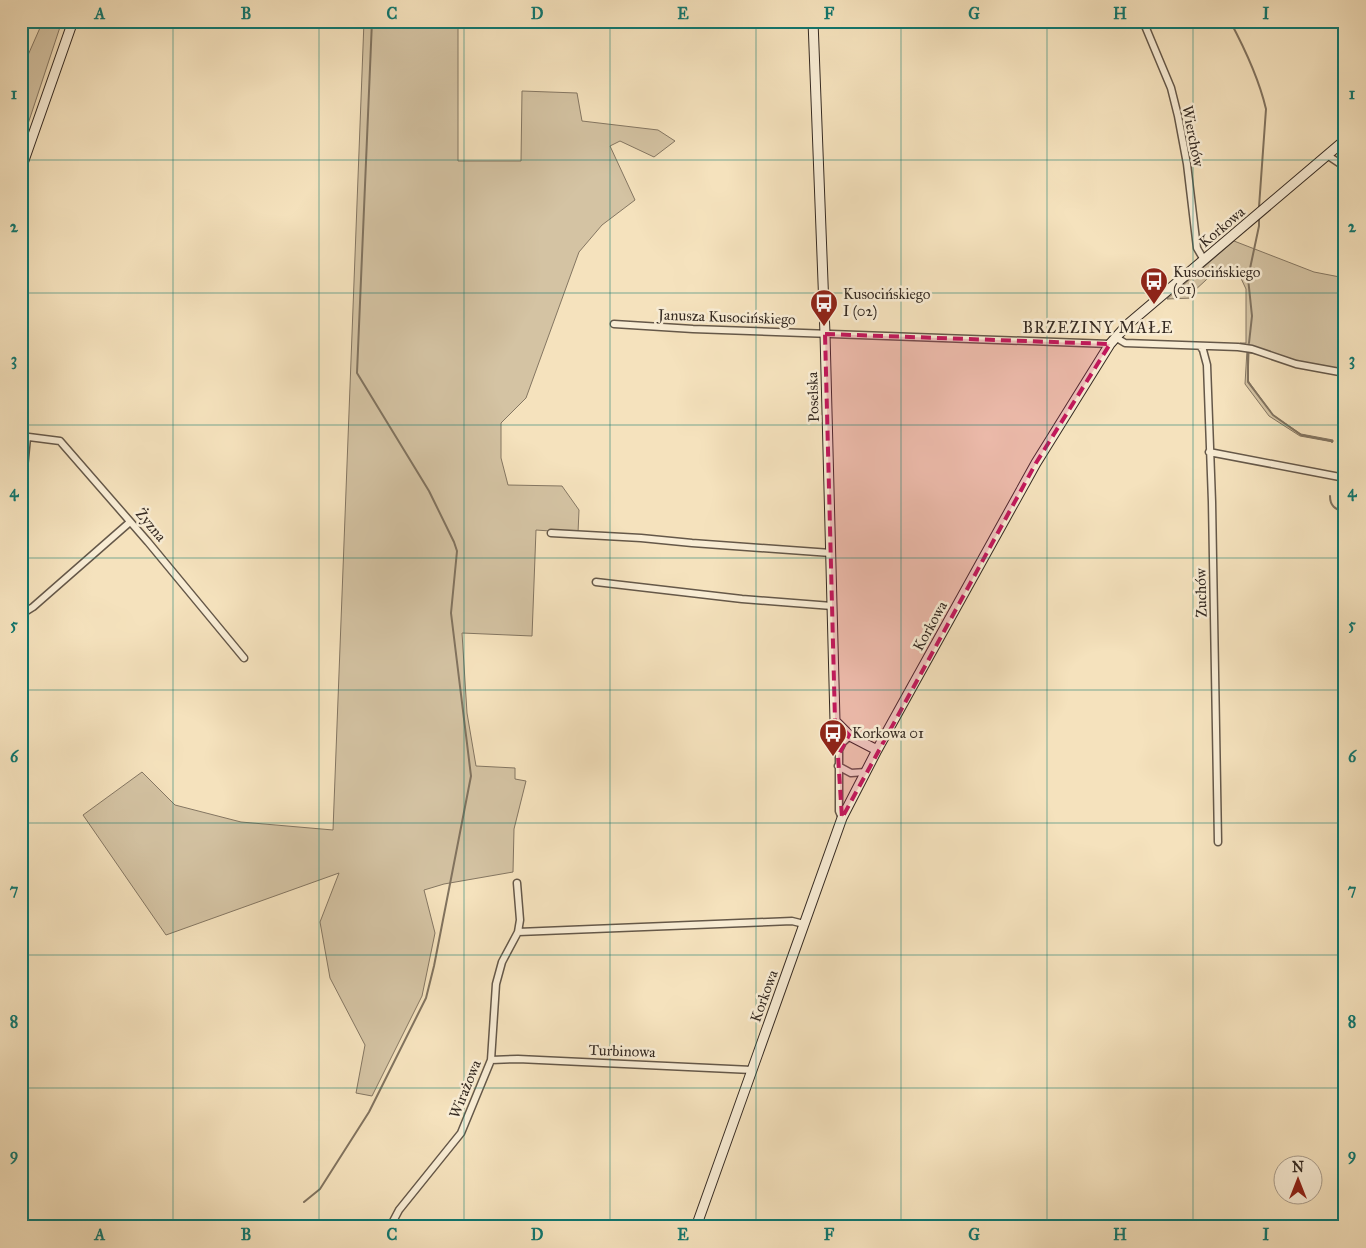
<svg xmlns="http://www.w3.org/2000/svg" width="1366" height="1248" font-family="'IM FELL Great Primer',serif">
  <rect width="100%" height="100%" fill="#f5e2bd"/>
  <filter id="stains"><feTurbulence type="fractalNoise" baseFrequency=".004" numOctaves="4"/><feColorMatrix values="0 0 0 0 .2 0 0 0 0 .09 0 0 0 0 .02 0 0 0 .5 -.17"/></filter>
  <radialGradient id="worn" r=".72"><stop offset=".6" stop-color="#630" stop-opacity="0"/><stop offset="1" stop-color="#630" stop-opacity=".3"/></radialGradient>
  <path fill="#d4c3a3" stroke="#847662" d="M43,21H62L21,145V71Z
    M364,21H458V161H521L522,91L577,93L582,121L658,130L675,141L654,157L620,141L610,146L635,200L602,225L579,252L526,398L501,423V458L508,485L562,486L579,510L578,533L536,530L532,636L462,633L467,713L476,766L515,768V779L526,781L514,829L513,872L444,884L424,890L435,933L422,996L372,1096L356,1093L365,1045L330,978L320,922L339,873L166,935L83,815L142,772L175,805L241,822L333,830Z
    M1234,241L1314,272L1345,278V372L1297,363L1241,345L1240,343H1246V289L1238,272L1219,268L1193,292V298L1167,299Z
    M1247,350L1264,355L1249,353L1248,379L1249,382L1273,415L1301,434L1333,440V442L1300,436L1269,416L1245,384Z"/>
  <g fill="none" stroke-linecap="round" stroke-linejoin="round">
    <path stroke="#81735f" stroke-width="2" d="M1230,21C1245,49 1259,79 1266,109L1259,207
      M1340,152L1345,148
      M1249,343L1252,316L1248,278L1259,226V217
      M1248,352V382L1273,415L1301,435L1332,441V442
      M1330,496C1330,507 1336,509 1345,513
      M304,1202L320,1189L369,1112L426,998L434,966L471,776L451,613L457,551L454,542L429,491L357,373L372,21"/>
    <g stroke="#655849" stroke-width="9">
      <path id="street" d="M1143,21L1171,88L1178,116L1187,164L1197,248L1204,260
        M1327,155L1345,167
        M614,324L693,329L1110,344
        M1115,337L1125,343L1238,347L1252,349L1296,364L1345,373
        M1200,346L1203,350L1207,365L1212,502L1218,842
        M21,436L60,441L148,542L244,658
        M1209,452L1345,478
        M21,499L27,437
        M551,533L641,538L692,543L831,553
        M596,582L742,599L832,606
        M21,612H25L33,607L130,522
        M838,766L851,773L866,772
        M842,818L839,811V750L843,742L850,736
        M518,932L792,921L804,924
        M491,1060L518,1059L752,1070
        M390,1227L399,1210L461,1133L491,1060L496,984L502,962L518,932L520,920L517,883"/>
    </g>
    <g stroke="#352a22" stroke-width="11">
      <path id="secondary" d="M813,21L825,334L835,721L850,736L877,750
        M21,169L73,21
        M696,1227L842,818L877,750L1036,463L1110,344L1127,325L1345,140"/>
    </g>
    <use href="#street" stroke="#f8ecd4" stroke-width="6"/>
    <use href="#secondary" stroke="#f8ecd4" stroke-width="9"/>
  </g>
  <path fill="#c2185b" fill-opacity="0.2" stroke="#c2185b" stroke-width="4" stroke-dasharray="10 6" stroke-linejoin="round" d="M825,334L1110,344L1036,463L842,818L838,756L849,735L835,721Z"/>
  <path fill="none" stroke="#0f766e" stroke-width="1" stroke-opacity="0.55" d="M173,21V1227M319,21V1227M464,21V1227M610,21V1227M756,21V1227M901,21V1227M1047,21V1227M1193,21V1227M21,160H1345M21,293H1345M21,425H1345M21,558H1345M21,690H1345M21,823H1345M21,955H1345M21,1088H1345"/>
  <defs>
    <g id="bus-pin" transform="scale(1.4375)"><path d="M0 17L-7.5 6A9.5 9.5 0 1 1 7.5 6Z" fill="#8f2418" stroke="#f8ecd4"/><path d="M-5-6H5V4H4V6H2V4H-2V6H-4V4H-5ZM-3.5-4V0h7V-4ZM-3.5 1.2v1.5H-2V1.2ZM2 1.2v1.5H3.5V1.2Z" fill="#fff"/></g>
  </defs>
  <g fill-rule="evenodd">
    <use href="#bus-pin" x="1154" y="281"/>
    <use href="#bus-pin" x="824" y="303"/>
    <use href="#bus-pin" x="833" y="733"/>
  </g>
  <g text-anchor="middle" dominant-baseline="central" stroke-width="5" stroke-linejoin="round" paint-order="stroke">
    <g font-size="15" fill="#352a22" stroke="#f8ecd4">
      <text transform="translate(1193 136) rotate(79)">Wierchów</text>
      <text transform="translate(1222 227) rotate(-40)">Korkowa</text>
      <text transform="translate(727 317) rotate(2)">Janusza Kusocińskiego</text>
      <text transform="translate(813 397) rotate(-92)">Poselska</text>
      <text transform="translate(151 525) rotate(50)">Żyzna</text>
      <text transform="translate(1201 593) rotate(-91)">Zuchów</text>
      <text transform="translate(930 626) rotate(-61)">Korkowa</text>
      <text transform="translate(764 996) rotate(-70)">Korkowa</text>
      <text transform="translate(622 1051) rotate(2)">Turbinowa</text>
      <text transform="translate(465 1089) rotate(-68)">Wirażowa</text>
    </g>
    <g font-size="15" fill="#352a22" stroke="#f8ecd4" text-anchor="start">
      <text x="1173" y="272">Kusocińskiego<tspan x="1173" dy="17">(01)</tspan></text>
      <text x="843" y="294">Kusocińskiego<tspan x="843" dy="17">I (02)</tspan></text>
      <text x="852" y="733">Korkowa 01</text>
    </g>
    <g font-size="16" letter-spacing="1" fill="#352a22" stroke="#f8ecd4">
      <text x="1098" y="327">BRZEZINY MAŁE</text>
    </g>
  </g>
  <rect width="1366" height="1248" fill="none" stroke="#f5e2bd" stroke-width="55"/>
  <g transform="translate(1298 1180)"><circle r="24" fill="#f8ecd4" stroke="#aa9e8d"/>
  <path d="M0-4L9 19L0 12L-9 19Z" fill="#8f2418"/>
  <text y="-8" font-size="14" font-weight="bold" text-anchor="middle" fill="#352a22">N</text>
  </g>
  <rect x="28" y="28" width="1310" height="1192" fill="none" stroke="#0f766e" stroke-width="2"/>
  <g font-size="16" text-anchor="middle" font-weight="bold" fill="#0f766e">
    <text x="100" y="19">A</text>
    <text x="246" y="19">B</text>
    <text x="392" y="19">C</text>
    <text x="537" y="19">D</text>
    <text x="683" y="19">E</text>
    <text x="829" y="19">F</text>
    <text x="974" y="19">G</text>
    <text x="1120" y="19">H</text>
    <text x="1266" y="19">I</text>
    <text x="14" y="99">1</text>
    <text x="1352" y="99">1</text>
    <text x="14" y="232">2</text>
    <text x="1352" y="232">2</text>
    <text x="14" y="365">3</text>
    <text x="1352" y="365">3</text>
    <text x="14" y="497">4</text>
    <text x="1352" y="497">4</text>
    <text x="14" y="630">5</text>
    <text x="1352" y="630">5</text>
    <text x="14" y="762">6</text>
    <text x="1352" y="762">6</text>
    <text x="14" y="895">7</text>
    <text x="1352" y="895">7</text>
    <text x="14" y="1027">8</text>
    <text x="1352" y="1027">8</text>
    <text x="14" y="1160">9</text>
    <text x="1352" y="1160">9</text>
    <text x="100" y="1240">A</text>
    <text x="246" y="1240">B</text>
    <text x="392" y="1240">C</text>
    <text x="537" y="1240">D</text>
    <text x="683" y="1240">E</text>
    <text x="829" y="1240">F</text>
    <text x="974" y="1240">G</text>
    <text x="1120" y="1240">H</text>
    <text x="1266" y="1240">I</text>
  </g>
  <rect width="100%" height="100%" filter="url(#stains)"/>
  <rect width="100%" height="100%" fill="url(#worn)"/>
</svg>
